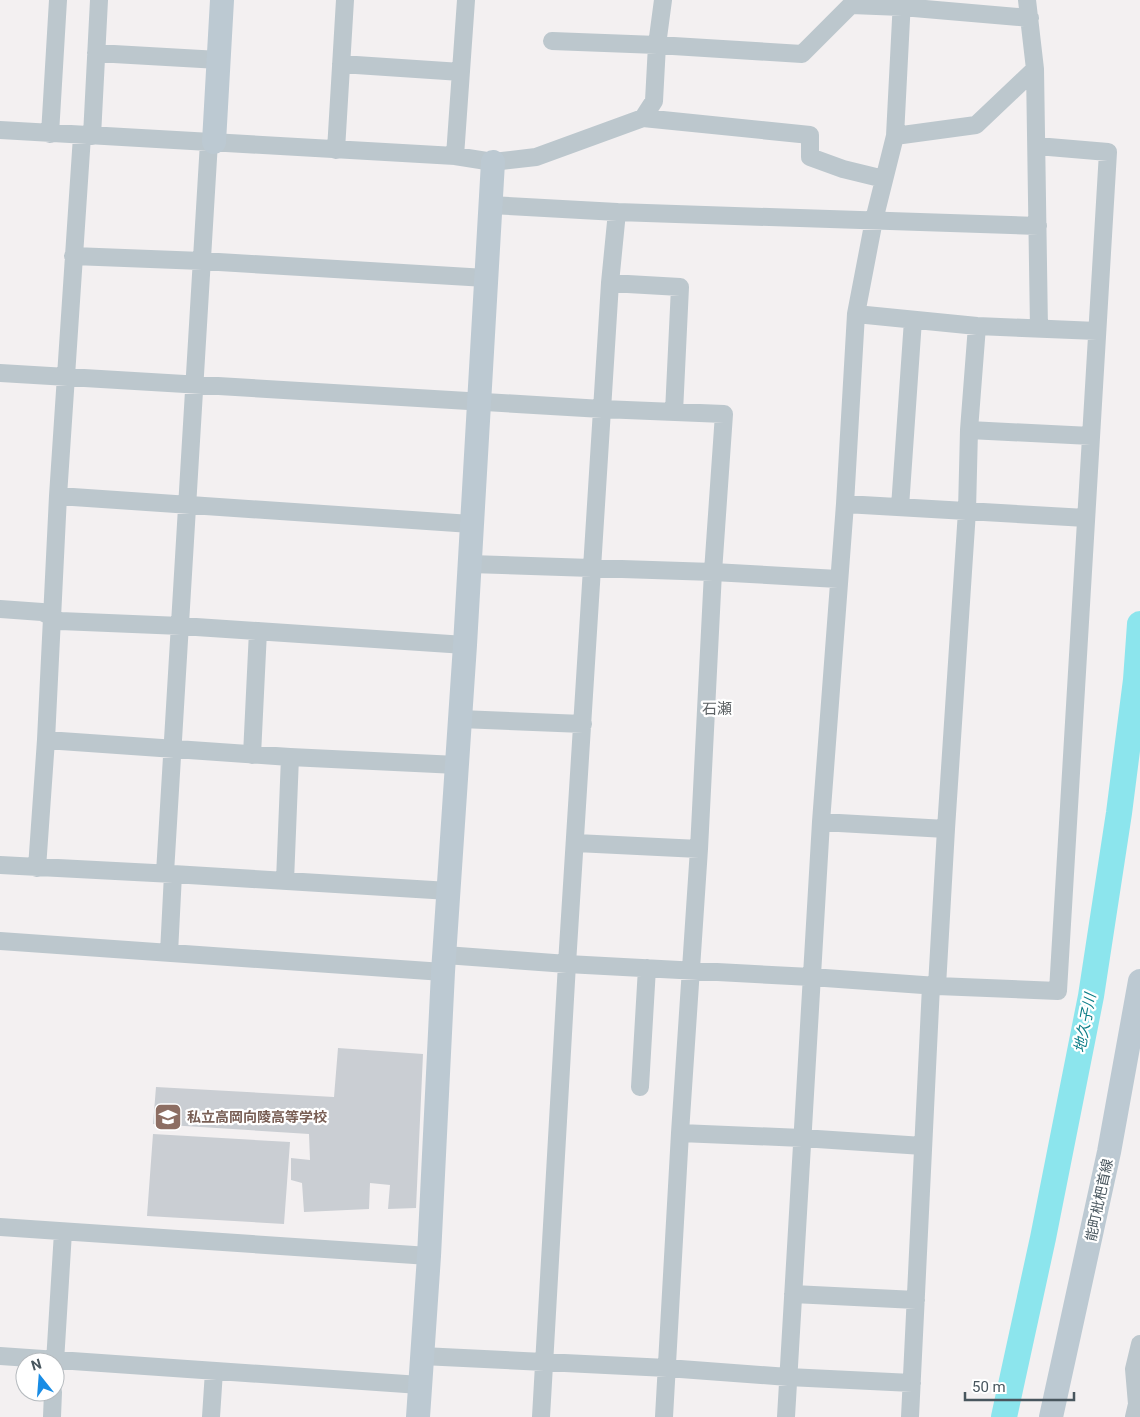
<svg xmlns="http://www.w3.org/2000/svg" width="1140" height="1417" font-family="Roboto,'Noto Sans JP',sans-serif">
  <rect width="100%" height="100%" fill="#f3f0f1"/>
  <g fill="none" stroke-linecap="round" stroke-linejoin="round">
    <path stroke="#8ce5ed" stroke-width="26" d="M1004,1417L1043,1238L1091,996L1119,813L1136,680L1140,624"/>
  </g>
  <path fill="#caced3" d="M338,1048L423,1054L416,1208L388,1209L390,1185L370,1183L369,1209L304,1212L302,1183L291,1180V1158L310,1160L309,1134L153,1124L156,1087L334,1097Z
    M153,1134L290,1142L284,1224L147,1216Z"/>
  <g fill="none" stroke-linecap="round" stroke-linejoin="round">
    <path stroke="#bcc7cd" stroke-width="18" d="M1027,0L1035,69L1039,329
      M552,41L657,45L802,54L851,5L902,7L1030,18
      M96,53L219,60
      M341,64L461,72
      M643,118L810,135V157L843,169L884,179
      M0,130L455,156L493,162L536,157L643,118L654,101L657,45L663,0
      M50,134L58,0
      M92,136L99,0
      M895,136L976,125L1035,69
      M336,150L345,0
      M455,156L466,0
      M490,205L617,212L1038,226
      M73,256L202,261L486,278
      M610,283L680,287L674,412
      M856,314L977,326L1097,331
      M0,373L602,409L724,414L713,572L699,849
      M969,430L1091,436
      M58,496L471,524
      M845,504L1086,518
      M900,507L913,320
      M470,564L713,572L838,579
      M0,609L42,612L60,621L181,626L465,645
      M460,719L583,724
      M46,740L290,757L457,765
      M252,755L258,631
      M821,822L946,829L937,986
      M946,829L967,511L969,430L977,326
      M576,843L699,849L680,1133L664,1417
      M0,865L173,874L449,891
      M37,868L46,740L58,496L82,136
      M165,873L209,142
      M285,881L290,757
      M0,941L443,972
      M169,953L173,874
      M445,955L567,964L811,977L937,986L1058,991L1108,152L1037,146
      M640,1087L647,968
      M680,1133L802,1138L923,1146
      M0,1227L429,1256
      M793,1294L916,1300
      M0,1356L420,1385
      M422,1356L667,1368L788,1377L912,1383
      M55,1362L63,1232
      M52,1417L53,1392
      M211,1417L214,1371
      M541,1417L567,964L610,283L617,212
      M786,1417L821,822L845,504L856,314L874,220L895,136L902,0
      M910,1417L931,986
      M1134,1417L1137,1404L1134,1369L1140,1344"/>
    <path stroke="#bcc9d2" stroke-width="24" d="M214,142L222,0
      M418,1417L429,1256L443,972L465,645L493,162
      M1051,1417L1109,1152L1140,981"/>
  </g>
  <defs>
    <g id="school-square" transform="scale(1.4375)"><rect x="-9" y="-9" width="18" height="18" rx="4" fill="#8d6e63" stroke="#fff"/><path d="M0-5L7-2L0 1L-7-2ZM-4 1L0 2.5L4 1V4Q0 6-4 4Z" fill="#fff"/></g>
  </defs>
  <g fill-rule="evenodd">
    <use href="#school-square" x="168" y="1117"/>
  </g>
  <g text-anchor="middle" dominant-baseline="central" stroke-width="4.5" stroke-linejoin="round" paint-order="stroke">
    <g font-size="14" font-weight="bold" fill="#785e54" stroke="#fff" text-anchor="start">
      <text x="187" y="1117">私立高岡向陵高等学校</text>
    </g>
    <g font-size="14" fill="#48565e" stroke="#fff">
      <text transform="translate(1099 1200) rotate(-78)">能町枇杷首線</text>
    </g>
    <g font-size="15" fill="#5d6265" stroke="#fff">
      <text x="717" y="709">石瀬</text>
    </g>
    <g font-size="15" font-style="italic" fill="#0c7d87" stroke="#fff">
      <text transform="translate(1085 1023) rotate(-79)">地久子川</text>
    </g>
  </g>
  <g transform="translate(40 1377) rotate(343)"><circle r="24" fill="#ffffff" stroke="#b6bbbf"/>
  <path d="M0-4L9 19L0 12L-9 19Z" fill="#188ce5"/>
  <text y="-8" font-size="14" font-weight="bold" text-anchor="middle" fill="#48565e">N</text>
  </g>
  <path d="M965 1392v8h109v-8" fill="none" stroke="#48565e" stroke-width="2.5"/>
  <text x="972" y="1392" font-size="15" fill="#48565e" stroke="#ffffff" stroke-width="4" paint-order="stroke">50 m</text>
</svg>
